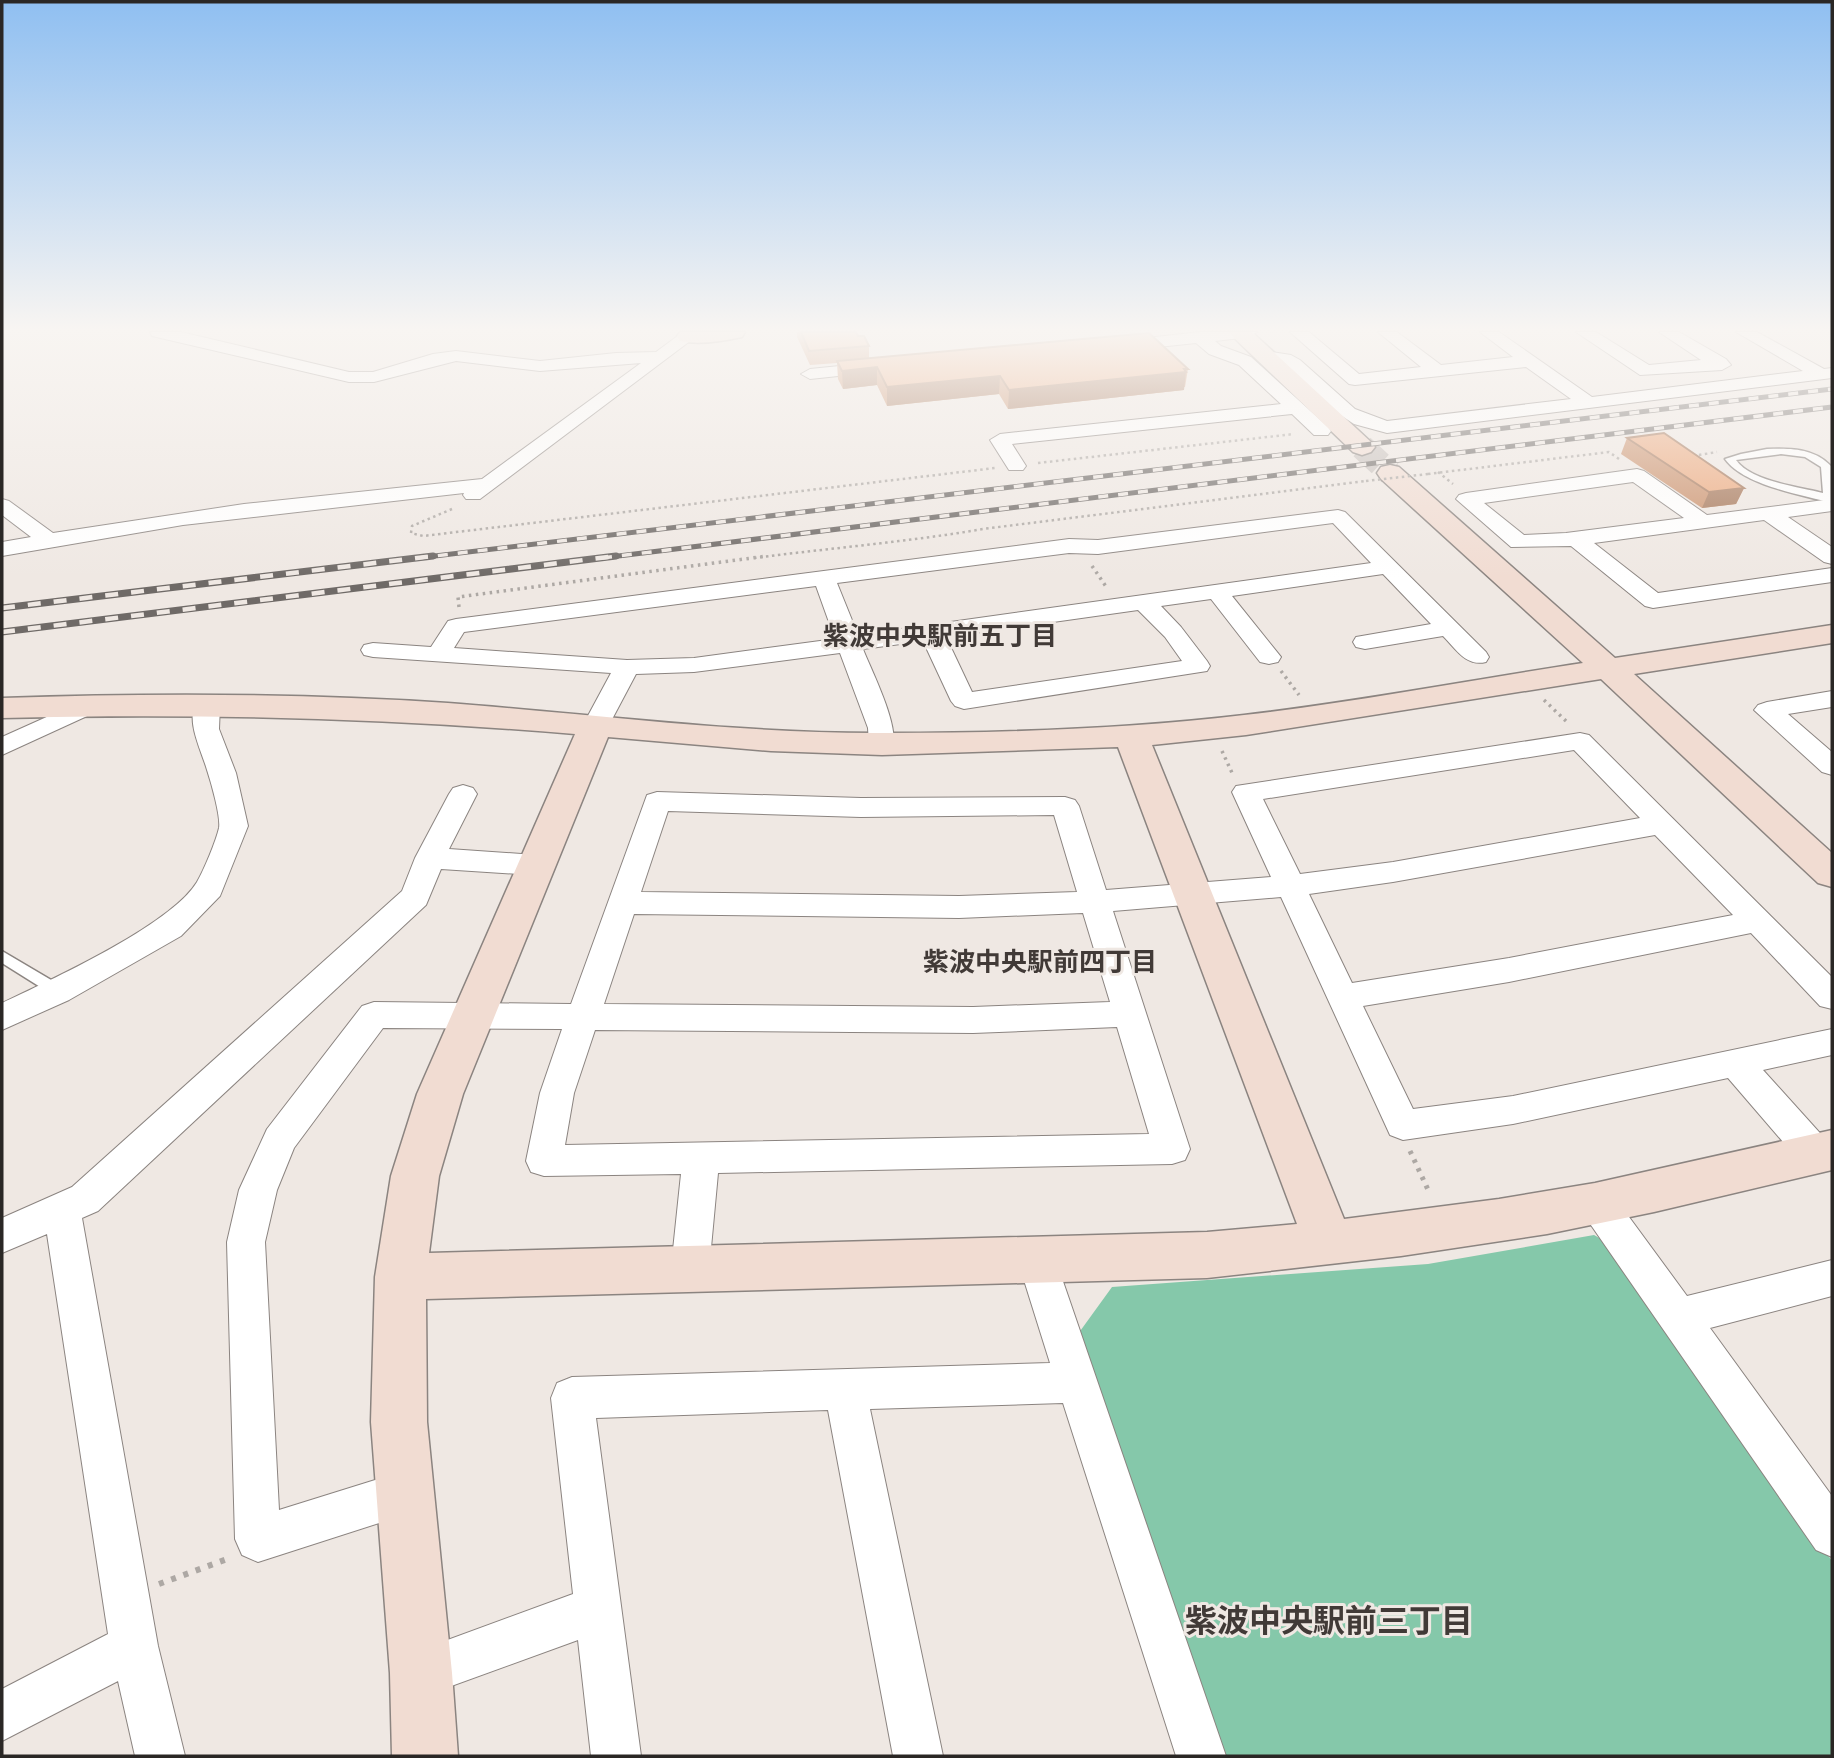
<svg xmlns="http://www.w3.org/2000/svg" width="1834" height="1758" font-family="'Work Sans','Noto Sans JP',sans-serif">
  <rect width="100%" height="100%" fill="#efe8e3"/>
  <path fill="#85c8aa" d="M1594,1235L1612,1245L1832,1561V1756H1224L1078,1334L1112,1287L1428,1264Z"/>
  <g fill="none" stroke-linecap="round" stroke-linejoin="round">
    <path stroke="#c8c1bd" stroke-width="25" stroke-dasharray="25 12" stroke-linecap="butt" d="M1362,447L1390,473"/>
    <g stroke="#8b8480" stroke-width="3">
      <path id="lane" d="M1767,449C1790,448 1814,448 1831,466L1832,503C1802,495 1743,485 1725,459L1741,454ZM1781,454L1805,457L1821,467L1823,493C1799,487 1750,481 1736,460Z
        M2,951L63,987L66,991L63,995H53L2,963Z"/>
    </g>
    <g stroke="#8b8480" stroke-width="2">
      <path id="street" d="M150,332H181L349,372H373L433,354L456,351L540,361L616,353L656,352L683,332H702L480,499H466L463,495L464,493L183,525L2,556V542L31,537L2,515V499L9,501L53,533L244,504L482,479L641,363L540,371L456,361L374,382H349L152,336Z
        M1200,332H1257L1249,337L1215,341L1221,346L1251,357L1328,427L1331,431L1328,435H1314L1292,414L1012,444L1026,466L1023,470H1009L990,440L1000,434L1281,404L1239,365L1209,354L1196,343L1120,351L1111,346L1120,341Z
        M1290,332H1309L1359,374L1421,367L1378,332H1397L1441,365L1513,357L1480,332H1499L1592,397L1803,371L1736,332H1757L1824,369L1832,368V378L1387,433L1354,424L1330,408L1288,368L1259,360L1256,356L1265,351L1291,355L1300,360L1355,409L1387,421L1571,399L1526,367L1355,385L1349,384Z
        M1576,332H1596L1649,365L1701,360L1659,332H1679L1726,359L1731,365L1722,370L1640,375Z
        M879,362L888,367L885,371L810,379L801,374L810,369Z
        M1637,469L1644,471L1707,515L1832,499V511L1788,517L1832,547V564L1824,562L1764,520L1594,543L1658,593L1832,568V582L1653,608L1645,606L1571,546L1511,547L1456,499L1459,495L1466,493ZM1633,482L1684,518L1566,533L1524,535L1484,503Z
        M1338,510L1345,512L1486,652L1489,657L1486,662C1466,667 1456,649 1443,636L1365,649L1356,647L1353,642L1356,637L1431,624L1383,574L1232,596L1281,657L1278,662L1269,664L1260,662L1211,599L1161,606L1181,627L1207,661L1210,666L1207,671L964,709L955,706L951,701L923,641L863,649C871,670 903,732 891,750L882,752L873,750L869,744L868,728L840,653L694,672L636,674L609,725L605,731L596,733L587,731L583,725L611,673L373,657L364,655L361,650L364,645L373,643L431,647L448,621L456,619L1069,539L1098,540ZM1333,523L1371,563L858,635L837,583L1069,553L1098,554ZM816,586L835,639L694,658L627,660L454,648L464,632ZM1138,610L1165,637L1182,661L972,692L946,637Z
        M1832,691V707L1788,714L1832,752V775L1822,772L1754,710L1758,705L1767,702Z
        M207,696L216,699L220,704L219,729L236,773L248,826L220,896L181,936L69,1000L2,1030V1003C49,981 171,925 197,882C204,870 216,841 219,828C221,817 211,782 207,770C201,749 184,719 198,699Z
        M89,698L98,701L102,706L98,711L2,755V737Z
        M1580,733L1589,735L1832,977V1009L1820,1006L1751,933L1509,982L1363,1006L1413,1109L1513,1096L1832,1029V1055L1763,1070L1828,1142L1832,1151L1828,1164L1815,1168L1802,1164L1728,1078L1513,1124L1403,1140L1390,1135L1281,897L1113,911L1190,1149L1185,1160L1172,1164L718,1173L709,1269L704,1282L690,1287L676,1282L671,1269L681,1174L544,1176L531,1172L526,1161L540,1093L562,1029L383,1028L294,1148L277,1190L265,1242L279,1510L404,1471L420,1477L426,1493L420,1509L404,1515L258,1562L242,1555L235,1539L227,1242L239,1190L267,1129L362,1006L374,1002L571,1004L647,795L657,792L861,798L1065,797L1075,800L1079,806L1106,890L1271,877L1232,792L1236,786ZM1574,750L1640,818L1393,862L1300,874L1263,799ZM668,811L861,817L1054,815L1077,892L959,896L641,892ZM1655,835L1733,915L1509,958L1352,983L1309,894L1393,882ZM1083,913L1110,1002L973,1007L604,1004L634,914L959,918ZM1117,1027L1149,1134L565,1145L574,1093L595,1030L973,1033Z
        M463,785L473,788L477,794L449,849L535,855L545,858L550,865L545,872L535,875L441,869L426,905L98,1211L82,1218L158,1646L185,1756H135L118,1681L2,1741V1689L108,1634L47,1234L2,1253V1218L72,1187L402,891L415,858L449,794L453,788Z
        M1597,1187L1610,1191L1687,1296L1832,1260V1296L1710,1328L1832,1496V1557L1816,1550L1584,1215L1578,1203L1584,1191Z
        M1037,1243L1051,1249L1056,1261L1226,1756H1176L1063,1403L870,1409L943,1756H893L828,1410L596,1418L641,1756H591L578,1640L421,1697L404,1690L397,1673L404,1656L573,1594L551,1398L557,1383L572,1377L1050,1363L1018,1261L1023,1249Z"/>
    </g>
    <g stroke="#8b8480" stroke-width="3">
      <path id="secondary" d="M680,332H745L742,337C724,341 698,345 680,341L677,336Z
        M1228,332H1252L1371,442L1375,447L1371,452L1362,455L1353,452Z
        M1390,465L1399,467L1615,658L1832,625V643L1634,674L1832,853V887L1818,883L1601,679L1246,735L1152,745L1344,1219L1499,1199L1595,1183L1832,1130V1170L1654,1212L1547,1234L1401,1256L1207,1278L426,1299L427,1422L452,1673L458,1756H392L390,1673L371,1422L375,1277L391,1176L417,1094L575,734C384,718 194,713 2,718V698C150,693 300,693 448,703C594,714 740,734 886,733C1005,733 1125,729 1244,715C1358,702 1471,680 1583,663L1381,479L1377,473L1381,467ZM608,737L771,751L882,755L1118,747L1297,1224L1207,1232L429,1253L439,1176L463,1094Z"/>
    </g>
    <path stroke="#ada8a4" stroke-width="2.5" stroke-dasharray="2.5 3.5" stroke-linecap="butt" d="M1693,456L1717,452
      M1038,463L1294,434
      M1438,472L1453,484
      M1428,474L1609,452L1619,459
      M452,509L412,526L411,533L423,536L995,468
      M754,558C831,548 907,542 983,529L1366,481"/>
    <path stroke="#ada8a4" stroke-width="3.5" stroke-dasharray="2.5 4.5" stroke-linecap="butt" d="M1092,566L1107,588
      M459,607L458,597L767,556
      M1281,671L1299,695
      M1544,700L1568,723
      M1222,751L1233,775"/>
    <path stroke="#ada8a4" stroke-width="5" stroke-dasharray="3.5 6" stroke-linecap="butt" d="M1410,1151L1430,1194"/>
    <path stroke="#ada8a4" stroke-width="6" stroke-dasharray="5 8" stroke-linecap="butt" d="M159,1584L230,1558"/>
    <use href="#lane" fill="#fff" fill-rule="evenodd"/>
    <use href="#street" fill="#fff" fill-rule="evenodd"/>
    <use href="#secondary" fill="#f1dcd2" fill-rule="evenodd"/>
    <g stroke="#6f6a67" stroke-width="5">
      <path id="rail-far1" d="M418,558L1832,389
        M602,558L1832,407"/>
    </g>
    <g stroke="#6f6a67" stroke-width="7">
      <path id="rail" d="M2,608L433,556
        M2,632L616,556"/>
    </g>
    <use href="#rail-far1" stroke="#efe8e3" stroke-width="3.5" stroke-dasharray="10" stroke-linecap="butt"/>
    <use href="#rail" stroke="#efe8e3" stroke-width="4.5" stroke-dasharray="13" stroke-linecap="butt"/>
    <path stroke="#ada8a4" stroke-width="2.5" stroke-dasharray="2.5 3.5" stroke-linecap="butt" d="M1366,481L1428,474"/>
  </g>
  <path fill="#cb916c" d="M797,332H856L858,336L869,346V358L1188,369L1185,387H1184V390L1008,409L999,394L887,406L877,385L843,389L838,379L837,363L810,365L797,337Z
    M1627,438L1744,488L1736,504L1702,508L1621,454Z"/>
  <path fill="#a57658" d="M877,367V385L843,389L842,371Z
    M1186,372L1184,390L1008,409L1009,390Z
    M1000,376L999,394L887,406V387Z
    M1744,488L1736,504L1702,508L1709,492Z"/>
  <path fill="#eca97e" stroke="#a57658" stroke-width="2" d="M801,332H856L858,336H864L869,346L809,351Z
    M1149,333L1188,369H1184L1186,372L1009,390L1000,376L887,387L877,367L842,371L837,361Z
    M1664,433L1744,488L1709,492L1627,438Z"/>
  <linearGradient id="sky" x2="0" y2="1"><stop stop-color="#8fbff1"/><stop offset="0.57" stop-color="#f8f5f2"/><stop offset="1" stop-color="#f8f5f2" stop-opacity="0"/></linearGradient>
  <rect width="1834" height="578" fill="url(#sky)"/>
  <g text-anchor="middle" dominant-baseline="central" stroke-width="6" stroke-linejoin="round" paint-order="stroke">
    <g font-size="26" font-weight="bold" fill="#413a37" stroke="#efe8e3">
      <text x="940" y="636">紫波中央駅前五丁目</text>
      <text x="1040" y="962">紫波中央駅前四丁目</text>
    </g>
    <g font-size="32" font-weight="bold" fill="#413a37" stroke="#efe8e3">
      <text x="1329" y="1621">紫波中央駅前三丁目</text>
    </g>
  </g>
  <rect width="1834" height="1758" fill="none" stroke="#2a2725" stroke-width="7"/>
</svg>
